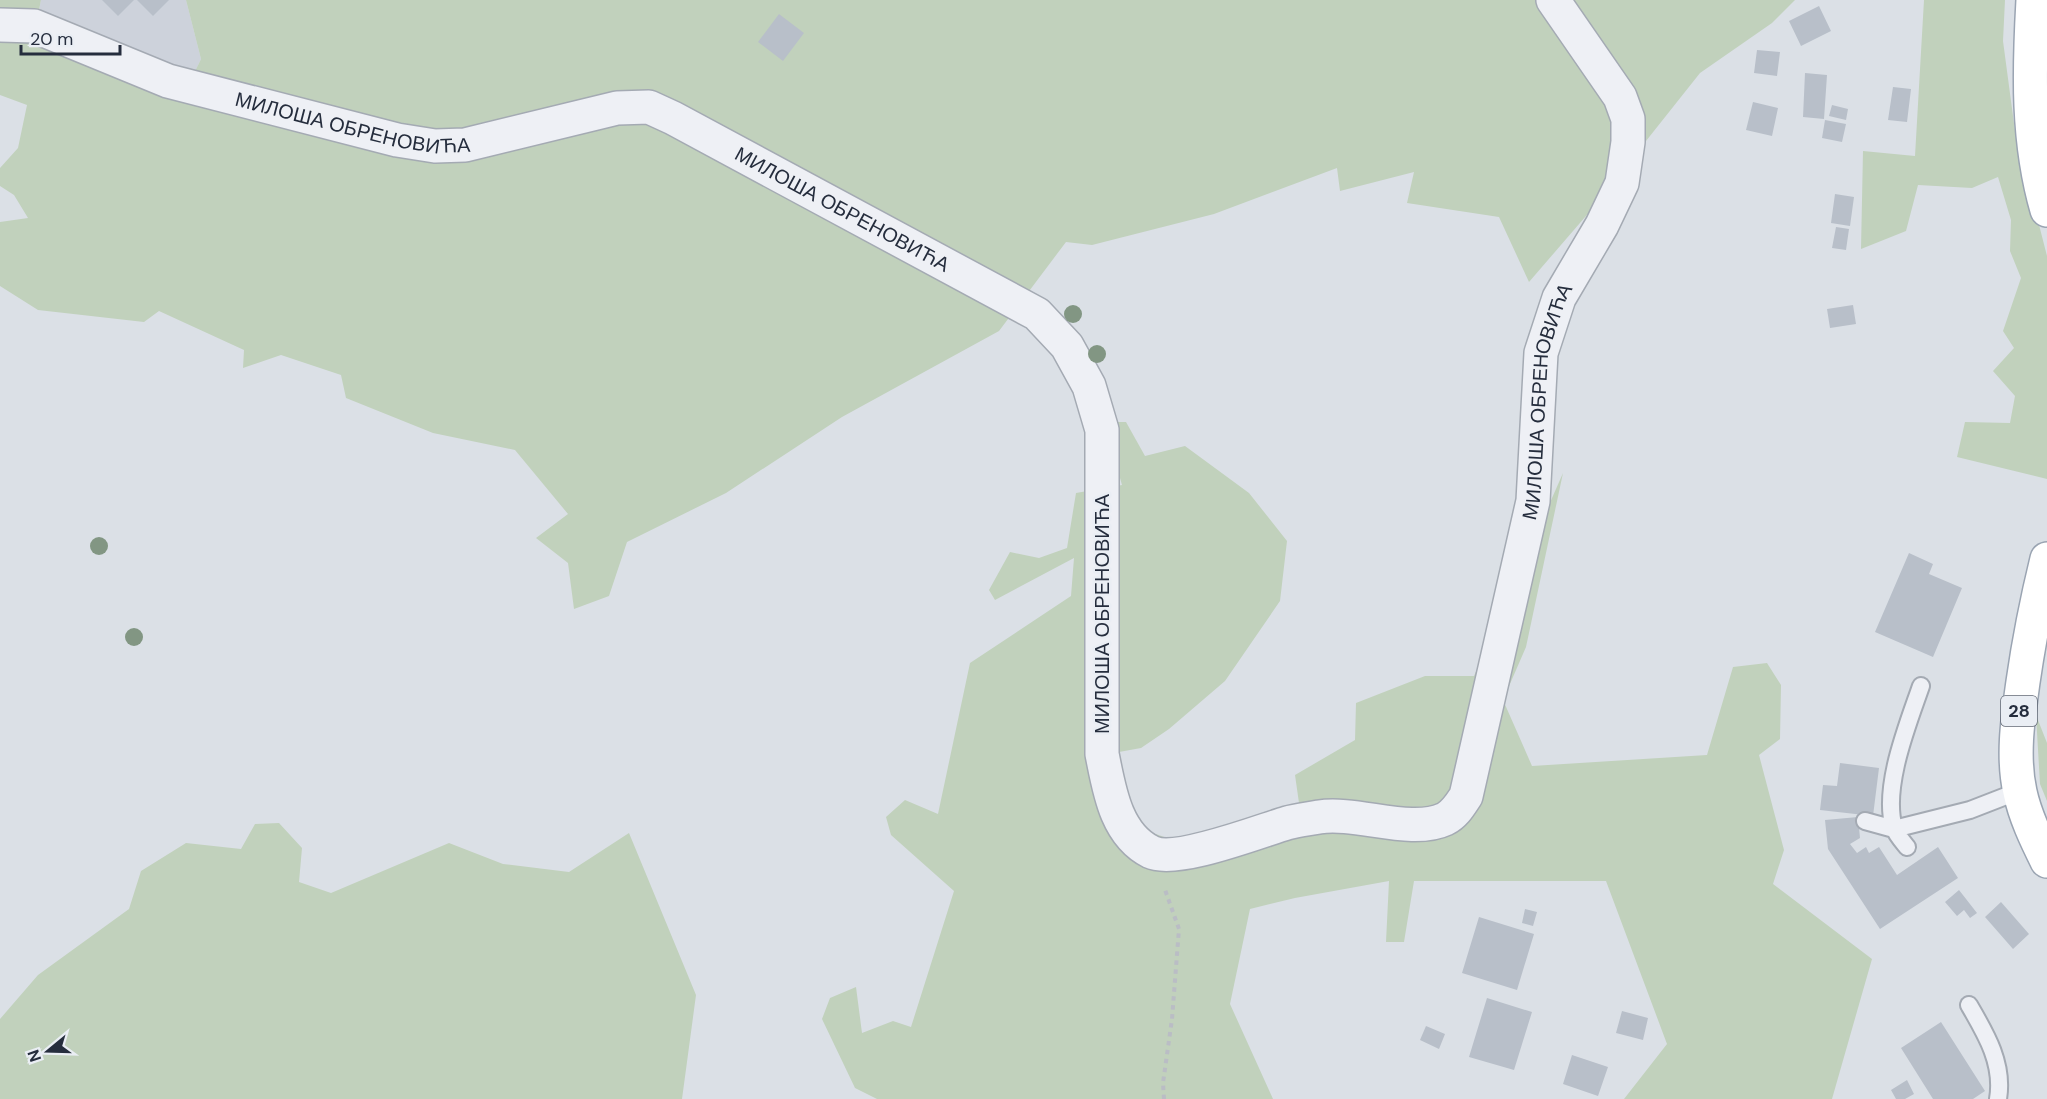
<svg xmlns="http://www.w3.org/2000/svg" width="2047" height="1099" font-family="'DM Sans',sans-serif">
  <rect width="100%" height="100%" fill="#dbe0e6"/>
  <path fill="#cdd2db" d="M41,0H186L201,59L183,96L33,40Z"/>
  <path fill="#c1d1bc" d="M0,0H41L33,40L183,96L201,59L186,0H1795L1772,23L1700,73L1592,209L1529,282L1499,217L1407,203L1414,172L1340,191L1337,168L1214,214L1092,245L1066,242L999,331L842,417L726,493L627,542L609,596L574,609L568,563L536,538L568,514L515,450L433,433L346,398L341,375L281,355L243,368L244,350L159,311L144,322L38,310L0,286V222L28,218L14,195L0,186V168L18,148L27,105L0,95Z
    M1924,0H2005L2003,41L2015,131L2047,256V479L1957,457L1965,422L2010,423L2015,396L1993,371L2014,348L2003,331L2021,278L2010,251L2011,220L1998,177L1972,188L1918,185L1906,231L1861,249L1863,151L1915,156Z
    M1111,422H1126L1145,456L1185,446L1249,493L1287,541L1280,601L1225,681L1169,729L1141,748L1119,752L1131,810L1150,832L1187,845L1299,803L1295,775L1355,740L1356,703L1425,676H1474L1563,473L1526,647L1503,700L1532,766L1707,755L1733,667L1767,663L1781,685L1780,739L1759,755L1784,850L1773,884L1872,959L1832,1099H1624L1667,1044L1606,881H1414L1404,942H1386L1389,881L1295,898L1250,909L1230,1004L1273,1099H877L855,1088L822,1019L830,998L856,987L862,1033L893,1021L911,1027L954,891L891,835L886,817L905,800L938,814L970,663L1071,596L1074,558L995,600L989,590L1010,552L1039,558L1067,548L1076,493L1122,485L1110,443Z
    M2036,715L2047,743V801L2040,784Z
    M279,823L302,848L299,882L331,893L449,843L503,864L569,872L629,833L696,995L682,1099H0V1019L38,975L129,909L141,871L186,843L241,849L255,824Z"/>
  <path fill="#b8bfc9" d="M102,0H134L118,16Z
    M137,0H169L153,16Z
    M1819,6L1831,31L1801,46L1789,21Z
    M779,14L804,33L783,61L758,42Z
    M1757,50L1780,52L1777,76L1754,73Z
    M1805,73L1827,75L1824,119L1803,117Z
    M1893,87L1911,89L1907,122L1888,120Z
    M1753,102L1778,108L1772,136L1746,130Z
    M1832,105L1848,109L1846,120L1829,116Z
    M1825,120L1846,124L1842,142L1822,138Z
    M1835,194L1854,197L1850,226L1831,223Z
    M1836,227L1849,229L1846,250L1832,248Z
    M1853,305L1856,324L1830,328L1827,309Z
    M1909,553L1933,564L1929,574L1962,588L1933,657L1875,632Z
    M1840,763L1879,768L1873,816L1820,810L1823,785L1837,786Z
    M1858,817L1860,838L1850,844L1857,853L1866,847L1869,853L1879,847L1897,875L1938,847L1958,878L1880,929L1828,849L1825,820Z
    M1959,890L1977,913L1970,918L1964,910L1957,916L1945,902Z
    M2001,902L2029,934L2013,949L1985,917Z
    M1525,909L1537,912L1533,926L1522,923Z
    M1479,917L1534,934L1517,990L1462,973Z
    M1487,998L1532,1012L1514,1070L1469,1057Z
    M1622,1011L1648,1018L1643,1040L1616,1033Z
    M1941,1022L1985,1091L1973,1099H1933L1901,1048Z
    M1426,1026L1445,1034L1439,1049L1420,1040Z
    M1572,1055L1608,1067L1598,1096L1563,1084Z
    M1907,1080L1914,1094L1905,1099H1896L1891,1090Z"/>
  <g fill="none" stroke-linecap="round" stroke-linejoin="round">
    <g stroke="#a4aab3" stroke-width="20">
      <path id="service" d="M1865,821L1894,829L1970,810L2019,791
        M1907,847C1903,842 1896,834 1894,828C1882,787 1908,724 1921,686
        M1969,1005C1986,1034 2004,1064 1998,1099"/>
    </g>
    <g stroke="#a4aab3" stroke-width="36">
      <g id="minor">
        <path id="s1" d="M0,25L34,26L168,81L397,140L435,146L465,145L617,108L649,107L673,118L1037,314L1067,346L1089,386L1102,430V754C1109,788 1115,834 1151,852C1176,864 1260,831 1287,823C1297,820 1308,819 1319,817C1357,811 1411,835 1445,819C1455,814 1460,805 1466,796L1533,501L1541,353L1559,298L1602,225L1622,183L1628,142V119L1620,97L1553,0"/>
      </g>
    </g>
    <g stroke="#9aa4b2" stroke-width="36">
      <path id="primary" d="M2033,0C2029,71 2027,141 2047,210
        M2047,559C2037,600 2029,640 2023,682C2018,718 2012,756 2020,792C2025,816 2036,839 2047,861"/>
    </g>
    <path stroke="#babdc5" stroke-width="4" stroke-dasharray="4.5 4.5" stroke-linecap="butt" d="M1164,1099L1163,1083L1172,1019L1179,929L1164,887"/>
    <use href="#service" stroke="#eef0f5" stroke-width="16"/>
    <use href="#minor" stroke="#eef0f5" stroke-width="33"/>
    <use href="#primary" stroke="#fff" stroke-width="33"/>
  </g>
  <g fill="#829683">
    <circle cx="1073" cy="314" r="9"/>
    <circle cx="1097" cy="354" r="9"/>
    <circle cx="99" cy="546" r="9"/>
    <circle cx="134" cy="637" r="9"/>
  </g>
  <g text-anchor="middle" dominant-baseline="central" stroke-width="5" stroke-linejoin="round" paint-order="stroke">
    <rect fill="#eaeef4" stroke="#606774" stroke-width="1.5" x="2001" y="696" width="36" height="30" rx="4.5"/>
    <g font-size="18" font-weight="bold" fill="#252d3d">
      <text x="2019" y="711">28</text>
    </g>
    <g font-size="20" fill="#252d3d" stroke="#eaeef4">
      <text stroke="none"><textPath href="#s1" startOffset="369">МИЛОША ОБРЕНОВИЋА</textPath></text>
      <text stroke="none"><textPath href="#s1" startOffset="891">МИЛОША ОБРЕНОВИЋА</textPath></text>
      <text stroke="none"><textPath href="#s1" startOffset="2421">МИЛОША ОБРЕНОВИЋА</textPath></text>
      <text transform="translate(1102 614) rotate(-90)">МИЛОША ОБРЕНОВИЋА</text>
    </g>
  </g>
  <g transform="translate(48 1051) rotate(251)" stroke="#eaeef4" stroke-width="4.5" paint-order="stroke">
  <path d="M0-4.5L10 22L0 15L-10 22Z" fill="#252d3d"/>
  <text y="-9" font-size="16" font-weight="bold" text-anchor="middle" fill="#252d3d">N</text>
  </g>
  <path d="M21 45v9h99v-9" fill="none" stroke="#252d3d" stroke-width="3"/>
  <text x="30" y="45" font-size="18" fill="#252d3d" stroke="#eaeef4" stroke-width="4.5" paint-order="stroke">20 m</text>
</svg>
